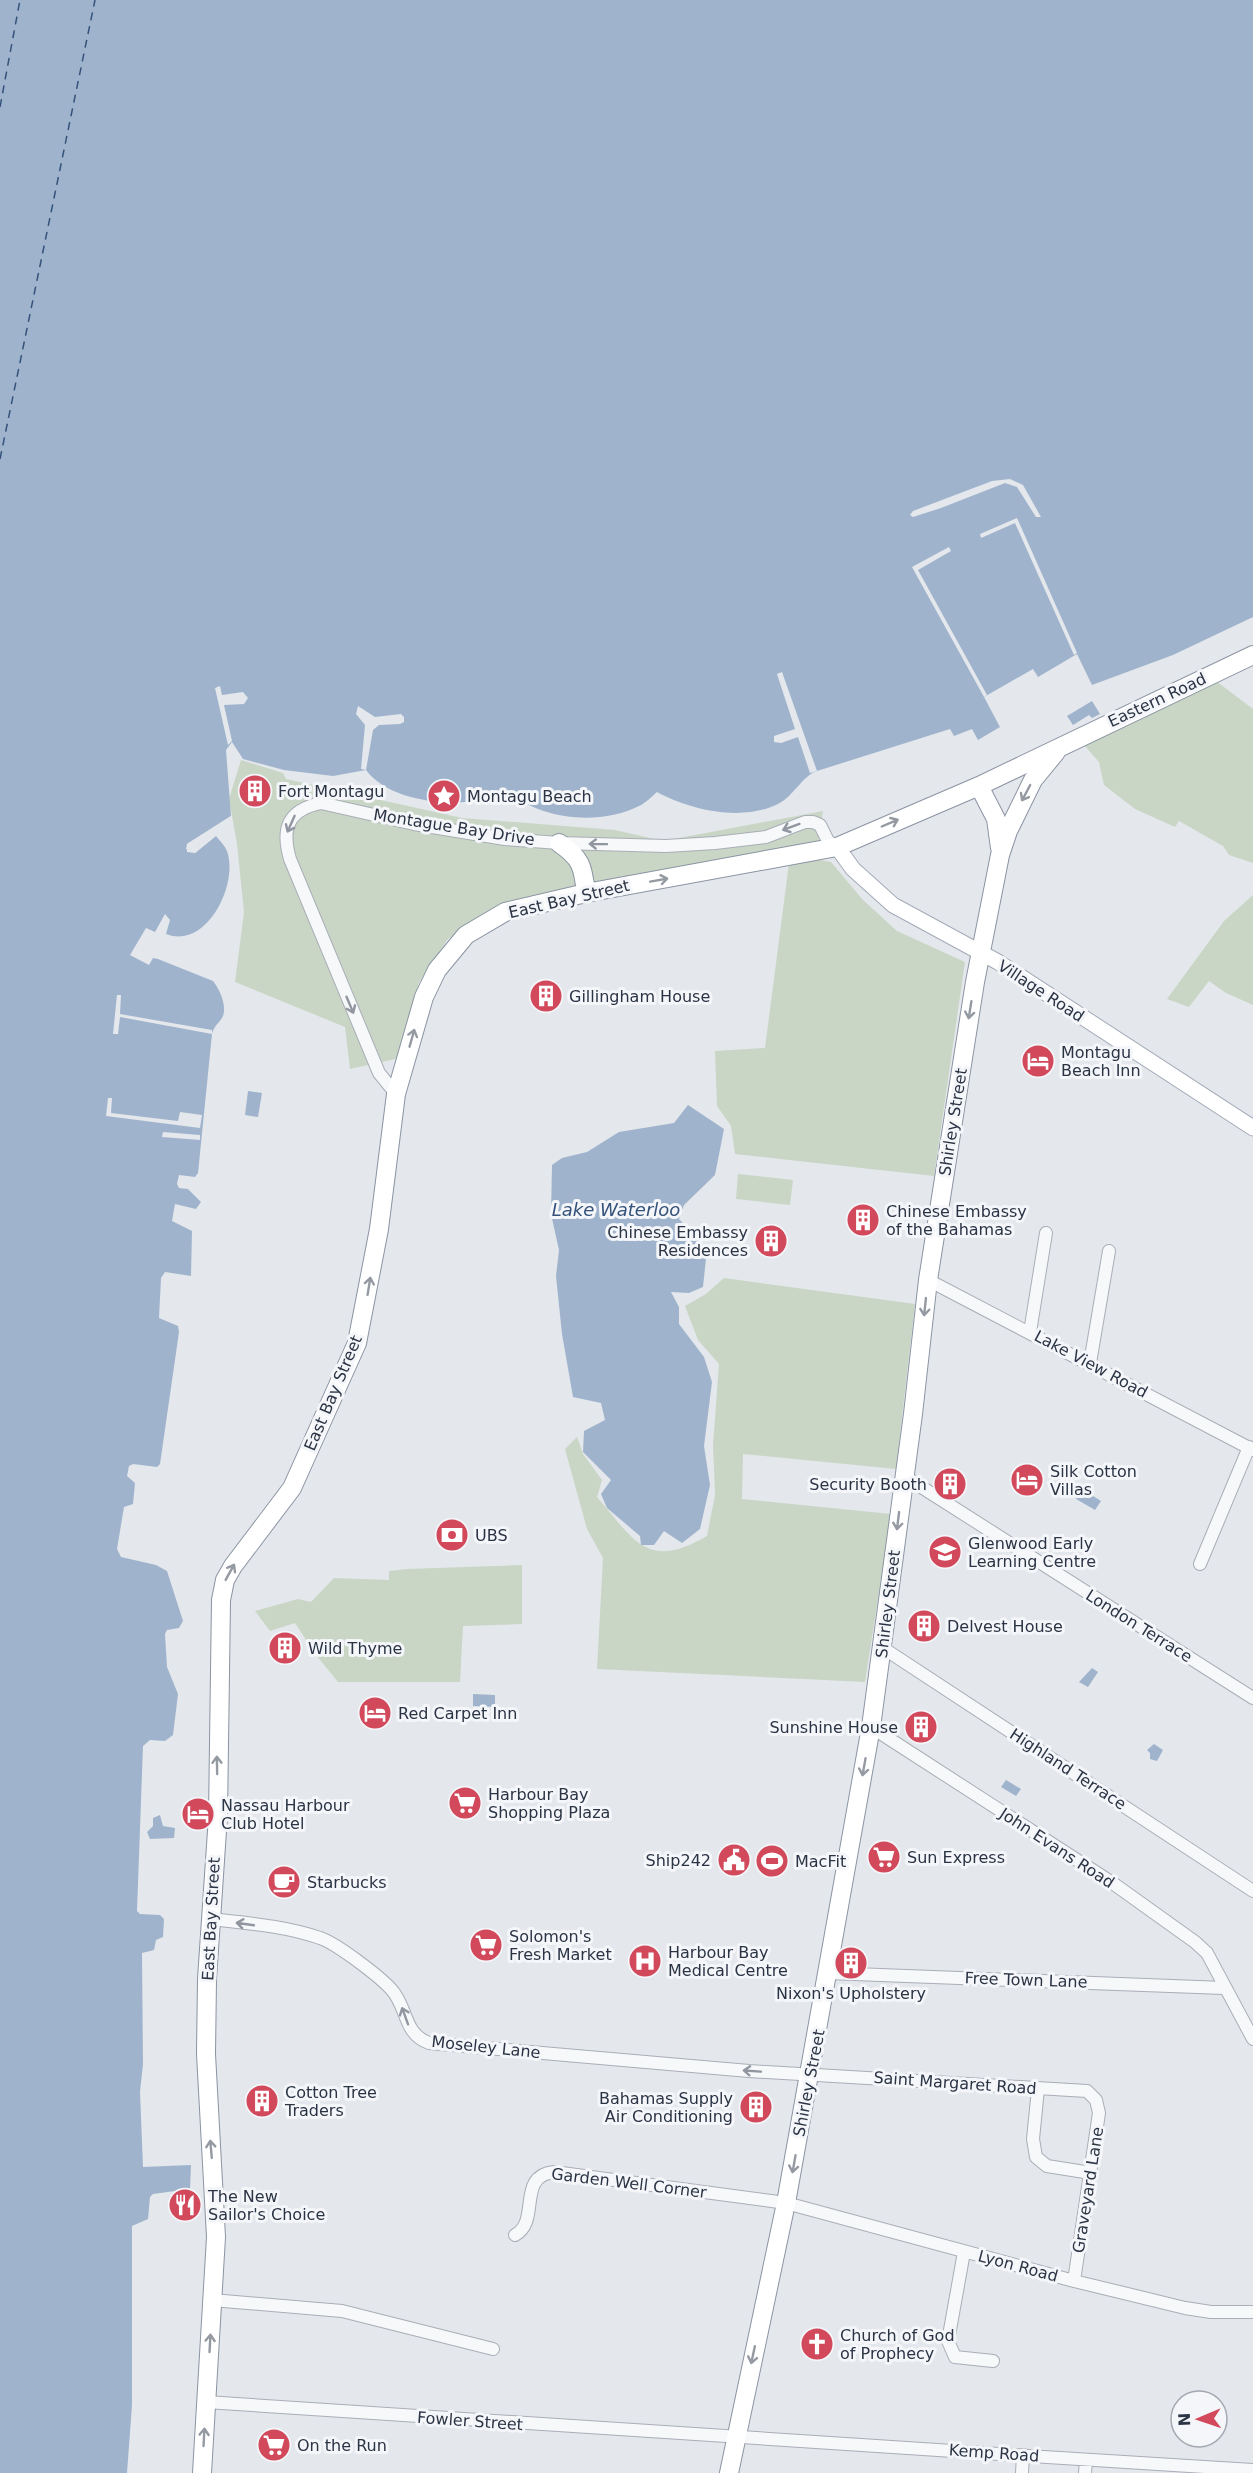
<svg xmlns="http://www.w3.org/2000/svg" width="1253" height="2473" font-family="'DejaVu Sans',sans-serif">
  <rect width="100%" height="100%" fill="#e4e7ec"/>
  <path fill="#c9d6c5" d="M1216,681L1253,709V863L1229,855L1223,846L1179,821L1175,827L1135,809L1104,785L1099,762L1083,744Z
    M241,760L283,773L286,779L462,818L615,830L663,841L823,811L818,844L498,906L448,939L419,982L400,1058L350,1069L345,1027L235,982L244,912L237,844L229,799Z
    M815,859L831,862L863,900L897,931L965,962L934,1176L735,1154L731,1126L717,1106L715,1051L765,1048L789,863Z
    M1253,895V1005L1226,993L1209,981L1189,1007L1167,999L1224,921Z
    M738,1174L793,1180L790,1205L736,1199Z
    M724,1278L915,1304L896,1469L743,1454L742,1499L891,1514L865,1682L597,1669L603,1558L587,1529L565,1449L577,1437L583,1454L602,1480L597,1497C634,1540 647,1571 707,1536L715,1495L713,1445L719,1364L698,1340L685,1306L706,1294Z
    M522,1565V1624L463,1626L460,1682H338L316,1655L295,1623L270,1631L255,1611L298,1599L311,1602L334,1578L389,1580V1571L407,1569Z"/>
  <path fill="#9fb4cc" d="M0,0H1253V617L1173,655L1092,685L1077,654L1038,677L1033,669L984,697L1000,727L978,740L972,729L954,736L950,729L817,771C802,776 794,796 778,804C742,822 690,810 657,792C652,796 646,803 639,806C599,826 541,820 508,791C499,794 490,799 481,800C446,807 388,800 366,770L333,776L284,770L243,759L232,742L226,750L231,816L187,844L186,849L195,853L216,836C220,841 225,846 227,851C239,885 206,950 166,934L170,920L165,914L155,932L146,928L130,955L149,965L153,958L158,959L213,981C220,990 228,1007 222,1018C218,1024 214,1026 212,1034L198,1173L195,1177L179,1175L177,1184L179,1188L188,1189L201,1202L196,1209L175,1204L172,1221L192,1231L191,1276L165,1272L161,1278L159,1318L178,1326L179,1332L160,1464L157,1467L133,1464L129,1466L127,1476L135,1483L133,1504L124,1507L117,1549L121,1557L156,1565L167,1571L183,1621L179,1628L167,1630L165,1634L167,1667L178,1694L173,1735L165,1741L150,1740L143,1746L137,1911L140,1914L160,1915L164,1919L163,1937L156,1940L154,1950L142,1953L143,2064L140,2092L143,2167L191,2165L190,2189L153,2194L150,2197L148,2219L132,2226V2405L127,2473H0Z
    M1092,701L1100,714L1092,718L1089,715L1073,725L1067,716Z
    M248,1091L262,1093L258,1117L245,1115Z
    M688,1105L724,1129L715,1175L684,1205L679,1219L707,1249L703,1287L689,1293L671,1292L679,1307V1324L704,1357L712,1382L704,1446L710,1485L700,1529L682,1543L664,1531L654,1545H641L640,1536L607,1508L601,1494L611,1480L583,1452L584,1431L605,1420L601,1403L573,1397L562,1334L556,1276L559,1250L551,1214L552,1165L562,1158L587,1152L619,1132L674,1123Z
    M1082,1489L1101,1501L1095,1510L1076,1499Z
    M1092,1668L1098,1672L1088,1687L1079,1682Z
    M473,1694L495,1695V1707L473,1706Z
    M1154,1744L1163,1750L1157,1761L1150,1759V1753L1147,1750Z
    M1006,1780L1021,1789L1016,1796L1001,1787Z
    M160,1815L163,1826L175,1828L174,1838L150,1839L147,1832L153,1826V1818Z"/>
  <path fill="#e4e7ec" d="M1010,479L1023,485L1041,517H1036L1017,487L1005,483L941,508L913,517L910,515L913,511L992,481Z
    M1017,518L1077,653L1074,655L1015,523L981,538L980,534Z
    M949,547L951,551L918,570L987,695L984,697L912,567Z
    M782,672L817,771L810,773L798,737L781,743L774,742V736L795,729L777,674Z
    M220,686L222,695L243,692L248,698L244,704L224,705L232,741L228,745L215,688Z
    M358,706L375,717L401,714L404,717V722L400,724L379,725L373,730L366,770L361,769L365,725L356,714Z
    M231,816L232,819L189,847V850H194L208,837L218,834L195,853L187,852V844Z
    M117,995H121L120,1014L212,1030V1034L120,1017L118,1034H113Z
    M108,1098H112L111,1113L178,1121L180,1112L202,1115L200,1128L106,1116Z
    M163,1132L200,1135V1140L162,1137Z"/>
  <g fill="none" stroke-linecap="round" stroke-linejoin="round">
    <path stroke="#34527a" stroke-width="1.5" stroke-dasharray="8 6" stroke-linecap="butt" d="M0,107L20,0
      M0,459L95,0"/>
    <g stroke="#a9aeb7" stroke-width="14">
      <path id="minor" d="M396,1094L379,1073L290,859C281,828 288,810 321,803L414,824L505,839L559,843L666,846L715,843L766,837L805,822H813L820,825L828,841L837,847
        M928,1280L1253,1450
        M1030,1332L1046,1233
        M1090,1363L1109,1251
        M904,1476L1253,1698
        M1200,1564L1249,1447
        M883,1648L1253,1891
        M871,1727L1114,1884L1195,1942L1207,1953L1253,2039
        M210,1919C246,1923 286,1926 320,1938C336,1943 379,1976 391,1989C408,2007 403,2034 429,2043L749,2071L1087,2091L1096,2100L1099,2113L1074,2281
        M828,1973L1224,1988
        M1038,2089L1033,2139L1036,2157L1047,2166L1091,2173
        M515,2235C541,2221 516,2176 554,2172L786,2203L1074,2281L1185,2308L1211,2312H1253
        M964,2252L948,2341L955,2357L993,2361
        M212,2300L342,2311L493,2349
        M206,2402C555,2427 904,2448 1253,2470
        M1022,2473L1023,2455
        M1085,2473L1086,2460"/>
    </g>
    <g stroke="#a3abb8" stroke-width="17">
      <path id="major" d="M837,847L853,869L893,905L998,962L1253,1128"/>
    </g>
    <g stroke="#8b94a3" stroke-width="20">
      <path id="highway" d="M979,786L996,819L1000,848
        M559,843C581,858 583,866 586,893
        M202,2473L216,2237L206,2054L207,1979L218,1816L221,1600L225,1580L233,1566L292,1488L357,1343L379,1229L396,1094L424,997L437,970L466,935L505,912L586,893L837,847L979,786L1253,655
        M729,2473L786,2203L871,1727L913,1414L928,1280L975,982L1000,855L1008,831L1033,780L1056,752"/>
    </g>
    <use href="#minor" stroke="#f7f8fa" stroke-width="12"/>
    <use href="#major" stroke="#fff" stroke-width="15"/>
    <use href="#highway" stroke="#fff" stroke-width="18"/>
  </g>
  <defs><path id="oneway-shaft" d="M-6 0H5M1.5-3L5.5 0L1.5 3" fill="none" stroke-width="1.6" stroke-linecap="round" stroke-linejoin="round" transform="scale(1.5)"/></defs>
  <g stroke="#959aa2">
    <use href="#oneway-shaft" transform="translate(1026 793) rotate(118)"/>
    <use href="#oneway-shaft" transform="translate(890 823) rotate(-23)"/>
    <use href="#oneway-shaft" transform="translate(659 880) rotate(-10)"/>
    <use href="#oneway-shaft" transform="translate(970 1010) rotate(99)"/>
    <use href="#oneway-shaft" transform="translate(412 1038) rotate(-74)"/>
    <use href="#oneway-shaft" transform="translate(369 1286) rotate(-81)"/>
    <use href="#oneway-shaft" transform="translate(925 1307) rotate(96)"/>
    <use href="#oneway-shaft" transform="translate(898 1521) rotate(97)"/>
    <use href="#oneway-shaft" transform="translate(230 1572) rotate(-61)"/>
    <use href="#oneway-shaft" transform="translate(217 1765) rotate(-91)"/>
    <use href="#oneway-shaft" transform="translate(864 1767) rotate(100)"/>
    <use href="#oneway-shaft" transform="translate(211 2149) rotate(-95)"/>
    <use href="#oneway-shaft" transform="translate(794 2164) rotate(100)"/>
    <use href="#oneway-shaft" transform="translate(210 2343) rotate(-87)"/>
    <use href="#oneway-shaft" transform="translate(753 2355) rotate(102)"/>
    <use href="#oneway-shaft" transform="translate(204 2437) rotate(-87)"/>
  </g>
  <g stroke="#9196a0">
    <use href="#oneway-shaft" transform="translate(291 824) rotate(114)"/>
    <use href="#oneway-shaft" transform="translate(791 827) rotate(160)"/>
    <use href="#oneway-shaft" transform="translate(598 844) rotate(-179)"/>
    <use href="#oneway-shaft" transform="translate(350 1005) rotate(67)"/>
    <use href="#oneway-shaft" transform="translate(245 1924) rotate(-172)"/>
    <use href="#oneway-shaft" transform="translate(405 2016) rotate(-110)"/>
    <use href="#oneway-shaft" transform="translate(752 2071) rotate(-176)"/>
  </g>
  <defs>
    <g id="building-disc" transform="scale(1.725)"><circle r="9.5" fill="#d1495b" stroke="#f4f6f9"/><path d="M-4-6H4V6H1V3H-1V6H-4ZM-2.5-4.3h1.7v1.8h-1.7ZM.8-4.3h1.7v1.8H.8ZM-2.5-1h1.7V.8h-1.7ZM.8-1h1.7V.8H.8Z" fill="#fff"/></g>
    <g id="sight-disc" transform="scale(1.725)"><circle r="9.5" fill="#d1495b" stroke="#f4f6f9"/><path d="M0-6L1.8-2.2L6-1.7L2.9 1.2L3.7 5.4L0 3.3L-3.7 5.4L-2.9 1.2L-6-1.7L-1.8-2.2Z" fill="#fff"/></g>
    <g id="hotel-disc" transform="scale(1.725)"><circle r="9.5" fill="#d1495b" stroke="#f4f6f9"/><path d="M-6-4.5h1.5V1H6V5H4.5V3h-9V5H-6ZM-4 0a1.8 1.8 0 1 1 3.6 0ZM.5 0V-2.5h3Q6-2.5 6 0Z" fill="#fff"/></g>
    <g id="bank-disc" transform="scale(1.725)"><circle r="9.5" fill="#d1495b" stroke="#f4f6f9"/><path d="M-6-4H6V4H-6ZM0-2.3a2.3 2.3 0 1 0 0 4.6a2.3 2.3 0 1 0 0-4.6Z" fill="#fff"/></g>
    <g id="school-disc" transform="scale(1.725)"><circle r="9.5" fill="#d1495b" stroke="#f4f6f9"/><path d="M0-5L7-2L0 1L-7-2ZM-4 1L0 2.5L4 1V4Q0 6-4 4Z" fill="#fff"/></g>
    <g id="supermarket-disc" transform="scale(1.725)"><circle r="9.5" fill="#d1495b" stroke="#f4f6f9"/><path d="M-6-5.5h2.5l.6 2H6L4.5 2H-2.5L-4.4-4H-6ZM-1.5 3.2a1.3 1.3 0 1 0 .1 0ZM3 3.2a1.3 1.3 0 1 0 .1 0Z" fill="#fff"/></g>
    <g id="civic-disc" transform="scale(1.725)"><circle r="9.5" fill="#d1495b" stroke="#f4f6f9"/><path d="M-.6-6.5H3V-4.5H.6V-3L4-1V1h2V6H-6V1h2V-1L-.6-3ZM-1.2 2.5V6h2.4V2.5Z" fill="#fff"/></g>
    <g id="stadium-disc" transform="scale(1.725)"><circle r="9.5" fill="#d1495b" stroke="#f4f6f9"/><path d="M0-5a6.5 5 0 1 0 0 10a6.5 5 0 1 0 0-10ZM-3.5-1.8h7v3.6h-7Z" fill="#fff"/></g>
    <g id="cafe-disc" transform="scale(1.725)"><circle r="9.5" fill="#d1495b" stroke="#f4f6f9"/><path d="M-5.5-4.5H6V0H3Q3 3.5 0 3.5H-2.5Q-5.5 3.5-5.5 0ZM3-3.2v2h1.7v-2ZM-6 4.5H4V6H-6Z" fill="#fff"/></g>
    <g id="hospital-disc" transform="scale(1.725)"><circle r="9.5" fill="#d1495b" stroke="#f4f6f9"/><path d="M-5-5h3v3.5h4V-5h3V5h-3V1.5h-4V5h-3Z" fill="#fff"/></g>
    <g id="restaurant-disc" transform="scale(1.725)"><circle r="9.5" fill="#d1495b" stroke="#f4f6f9"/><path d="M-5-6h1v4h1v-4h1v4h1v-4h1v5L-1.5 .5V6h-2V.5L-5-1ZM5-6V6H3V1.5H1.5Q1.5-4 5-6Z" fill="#fff"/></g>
    <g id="church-disc" transform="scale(1.725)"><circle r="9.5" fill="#d1495b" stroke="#f4f6f9"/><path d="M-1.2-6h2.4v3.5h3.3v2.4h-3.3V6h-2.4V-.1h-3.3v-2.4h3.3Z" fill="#fff"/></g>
  </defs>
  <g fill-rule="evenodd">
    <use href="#building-disc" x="255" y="791"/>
    <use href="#sight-disc" x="444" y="796"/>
    <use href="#building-disc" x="546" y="996"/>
    <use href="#hotel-disc" x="1038" y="1061"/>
    <use href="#building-disc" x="863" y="1220"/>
    <use href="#building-disc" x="771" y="1241"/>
    <use href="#hotel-disc" x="1027" y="1480"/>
    <use href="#building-disc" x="950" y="1484"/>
    <use href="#bank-disc" x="452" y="1535"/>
    <use href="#school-disc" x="945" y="1552"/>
    <use href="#building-disc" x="924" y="1626"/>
    <use href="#building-disc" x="285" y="1648"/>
    <use href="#hotel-disc" x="375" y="1713"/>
    <use href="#building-disc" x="921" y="1727"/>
    <use href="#supermarket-disc" x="465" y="1803"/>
    <use href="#hotel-disc" x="198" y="1814"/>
    <use href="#supermarket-disc" x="884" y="1857"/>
    <use href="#civic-disc" x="734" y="1860"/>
    <use href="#stadium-disc" x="772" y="1861"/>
    <use href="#cafe-disc" x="284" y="1882"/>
    <use href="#supermarket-disc" x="486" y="1945"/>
    <use href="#hospital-disc" x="645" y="1961"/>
    <use href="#building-disc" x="851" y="1963"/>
    <use href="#building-disc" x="262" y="2101"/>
    <use href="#building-disc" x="756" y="2107"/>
    <use href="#restaurant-disc" x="185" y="2205"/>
    <use href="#church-disc" x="817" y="2344"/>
    <use href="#supermarket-disc" x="274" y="2445"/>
  </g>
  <g text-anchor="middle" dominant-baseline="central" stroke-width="6" stroke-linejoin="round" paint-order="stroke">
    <g font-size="16" fill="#2b3445" stroke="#f4f6f9">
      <text transform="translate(1157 700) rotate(-25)">Eastern Road</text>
      <text transform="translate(454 827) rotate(9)">Montague Bay Drive</text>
      <text transform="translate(569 899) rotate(-13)">East Bay Street</text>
      <text transform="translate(1041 991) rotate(33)">Village Road</text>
      <text transform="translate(953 1122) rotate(-81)">Shirley Street</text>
      <text transform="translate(1091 1364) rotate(28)">Lake View Road</text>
      <text transform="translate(333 1393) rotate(-67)">East Bay Street</text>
      <text transform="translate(888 1604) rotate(-83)">Shirley Street</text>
      <text transform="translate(1139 1626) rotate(32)">London Terrace</text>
      <text transform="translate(1068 1769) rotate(33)">Highland Terrace</text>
      <text transform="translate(1057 1848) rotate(33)">John Evans Road</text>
      <text transform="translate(211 1919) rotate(-87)">East Bay Street</text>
      <text transform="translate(1026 1980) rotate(2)">Free Town Lane</text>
      <text transform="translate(486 2047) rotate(6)">Moseley Lane</text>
      <text transform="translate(809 2083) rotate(-79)">Shirley Street</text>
      <text transform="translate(955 2083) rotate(4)">Saint Margaret Road</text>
      <text transform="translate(629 2183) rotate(7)">Garden Well Corner</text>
      <text transform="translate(1088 2190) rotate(-81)">Graveyard Lane</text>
      <text transform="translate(1018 2266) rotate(15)">Lyon Road</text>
      <text transform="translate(470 2421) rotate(4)">Fowler Street</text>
      <text transform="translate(994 2453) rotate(4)">Kemp Road</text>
    </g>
    <g font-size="16" fill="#2b3445" stroke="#f4f6f9" text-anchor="start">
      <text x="278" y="791">Fort Montagu</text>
      <text x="467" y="796">Montagu Beach</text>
      <text x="569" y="996">Gillingham House</text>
      <text x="1061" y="1052">Montagu<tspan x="1061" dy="18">Beach Inn</tspan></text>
      <text x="886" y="1211">Chinese Embassy<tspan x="886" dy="18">of the Bahamas</tspan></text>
      <text x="748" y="1232" text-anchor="end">Chinese Embassy<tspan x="748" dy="18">Residences</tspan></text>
      <text x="1050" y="1471">Silk Cotton<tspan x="1050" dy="18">Villas</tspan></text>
      <text x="927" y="1484" text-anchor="end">Security Booth</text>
      <text x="475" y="1535">UBS</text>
      <text x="968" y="1543">Glenwood Early<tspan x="968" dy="18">Learning Centre</tspan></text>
      <text x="947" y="1626">Delvest House</text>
      <text x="308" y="1648">Wild Thyme</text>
      <text x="398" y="1713">Red Carpet Inn</text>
      <text x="898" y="1727" text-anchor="end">Sunshine House</text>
      <text x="488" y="1794">Harbour Bay<tspan x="488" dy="18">Shopping Plaza</tspan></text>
      <text x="221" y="1805">Nassau Harbour<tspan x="221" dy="18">Club Hotel</tspan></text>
      <text x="907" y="1857">Sun Express</text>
      <text x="711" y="1860" text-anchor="end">Ship242</text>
      <text x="795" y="1861">MacFit</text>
      <text x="307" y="1882">Starbucks</text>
      <text x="509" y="1936">Solomon's<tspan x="509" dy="18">Fresh Market</tspan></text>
      <text x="668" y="1952">Harbour Bay<tspan x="668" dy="18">Medical Centre</tspan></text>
      <text x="851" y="1993" text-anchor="middle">Nixon's Upholstery</text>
      <text x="285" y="2092">Cotton Tree<tspan x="285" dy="18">Traders</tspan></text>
      <text x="733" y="2098" text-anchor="end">Bahamas Supply<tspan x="733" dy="18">Air Conditioning</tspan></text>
      <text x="208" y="2196">The New<tspan x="208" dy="18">Sailor's Choice</tspan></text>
      <text x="840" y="2335">Church of God<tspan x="840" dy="18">of Prophecy</tspan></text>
      <text x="297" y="2445">On the Run</text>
    </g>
    <g font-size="18" font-style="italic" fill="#34527a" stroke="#f4f6f9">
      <text x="616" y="1209">Lake Waterloo</text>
    </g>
  </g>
  <g transform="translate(1199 2419) rotate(268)"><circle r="28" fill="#f4f6f9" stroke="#a4a8b1" stroke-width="1.5"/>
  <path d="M0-4.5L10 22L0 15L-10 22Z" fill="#d1495b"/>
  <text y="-9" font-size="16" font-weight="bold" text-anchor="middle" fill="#2b3445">N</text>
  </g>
</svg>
